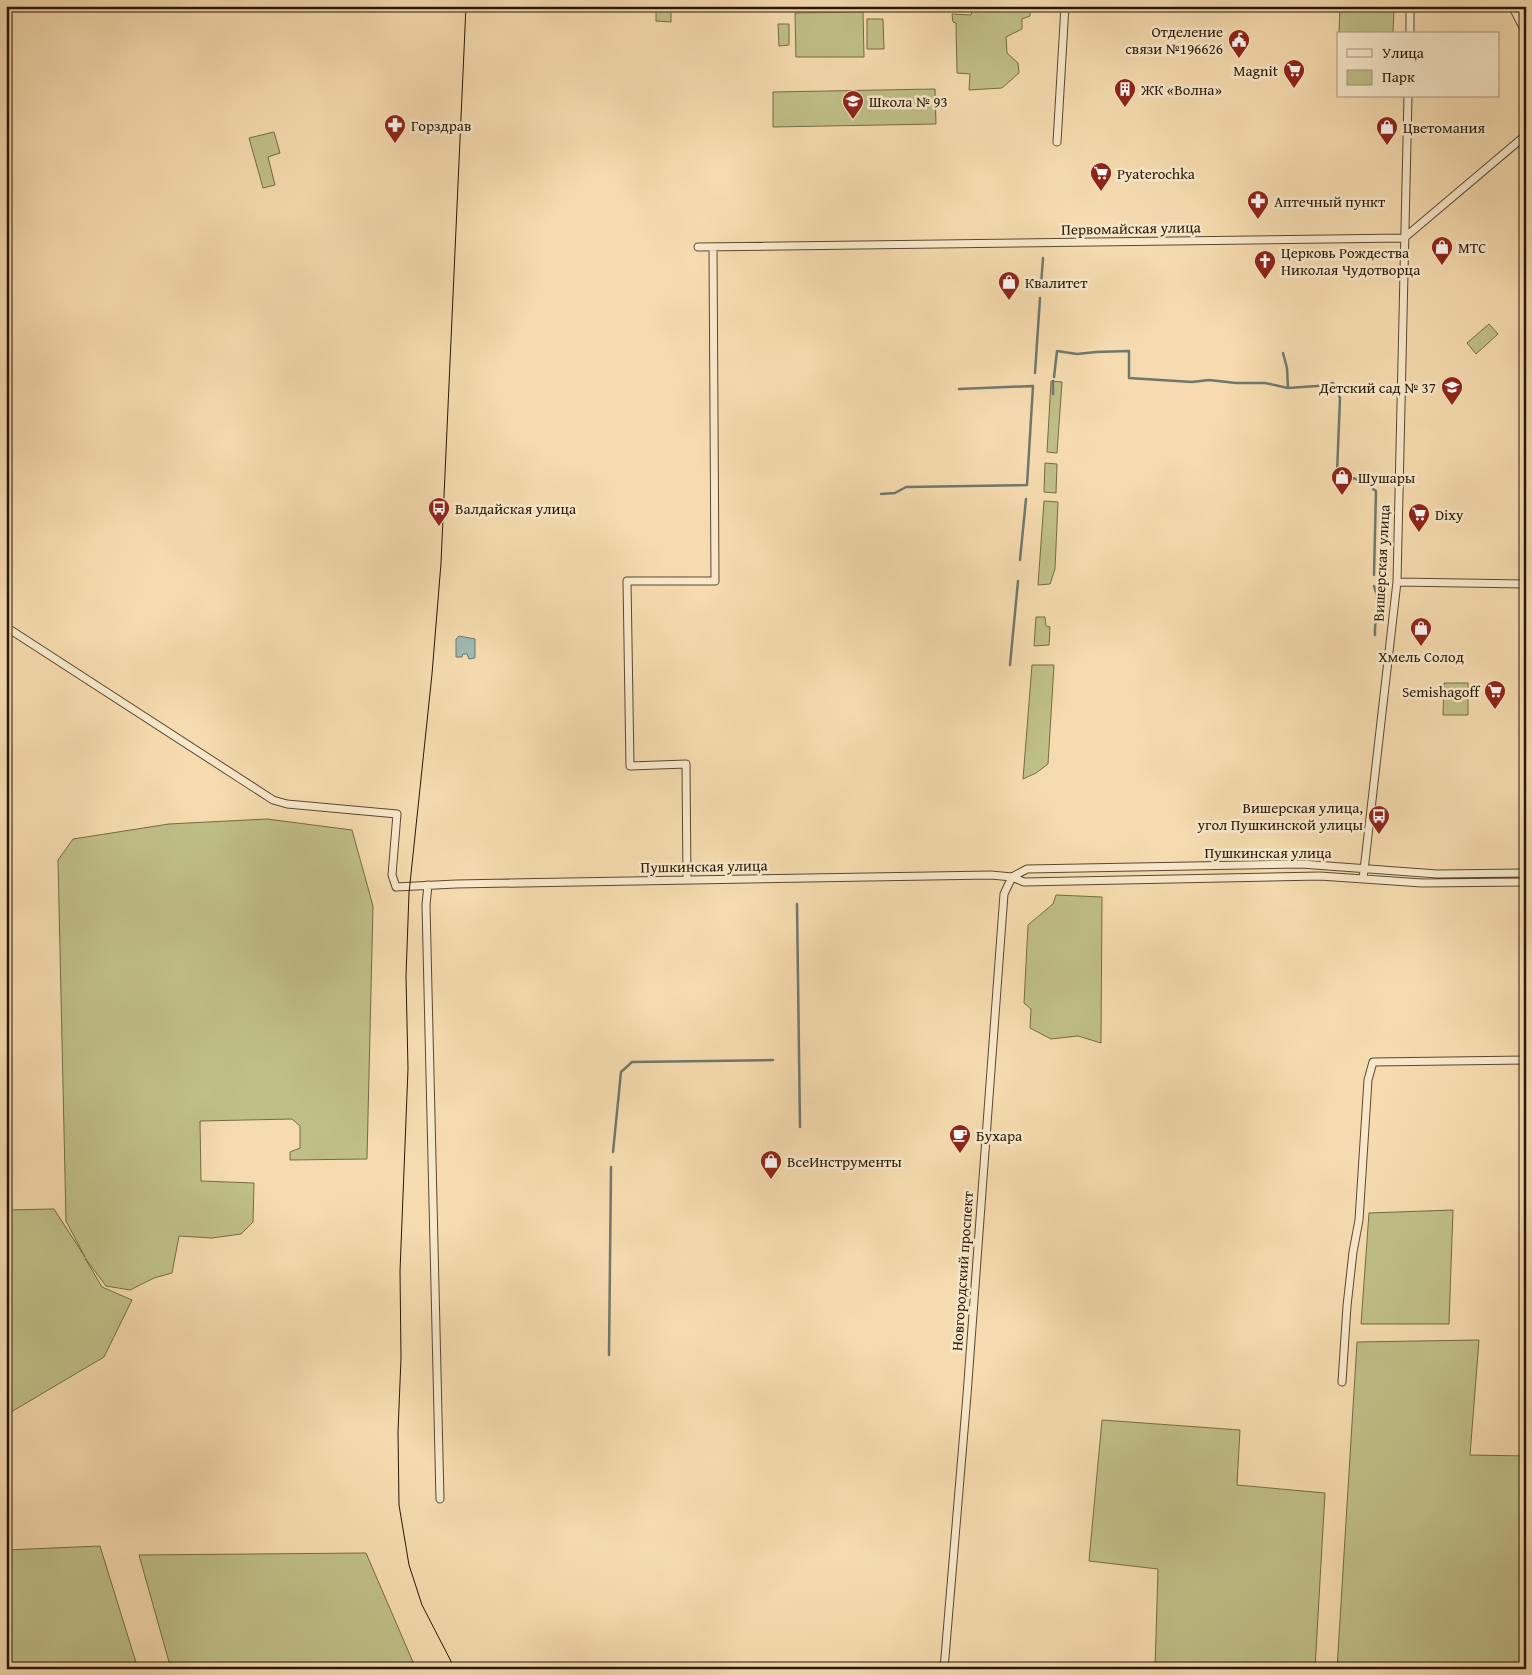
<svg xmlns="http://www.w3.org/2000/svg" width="1532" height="1675" font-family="'Gentium Book Plus',serif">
  <rect width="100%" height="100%" fill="#f5dbaf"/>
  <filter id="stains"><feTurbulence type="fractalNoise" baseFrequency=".004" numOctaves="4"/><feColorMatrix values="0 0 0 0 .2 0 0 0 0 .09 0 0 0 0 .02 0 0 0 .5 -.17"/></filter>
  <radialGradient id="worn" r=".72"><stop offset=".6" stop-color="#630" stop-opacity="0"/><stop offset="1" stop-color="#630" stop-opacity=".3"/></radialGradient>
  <path fill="#c0bf88" stroke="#746b46" d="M656,6H671V22L656,21Z
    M973,6H1030V16L1022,19V29L1006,37L1007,53L1018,63L1019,73L1002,88L969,90L970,74L957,73L956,23L953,22L952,14L971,15Z
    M1340,7L1394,9L1393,34H1339Z
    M863,12L864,57H796L795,13Z
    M867,19H883L884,49H867Z
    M778,24H789V45L779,46Z
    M935,89L936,124L773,127V92Z
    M274,132L280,153L268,157L275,185L263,188L249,138Z
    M1489,324L1498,334L1476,354L1467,343Z
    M1051,381L1062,382L1057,453L1047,452Z
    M1045,463L1057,464L1056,493L1044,492Z
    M1044,501L1058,502L1055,569L1050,584L1038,585Z
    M1036,617H1045L1046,626L1050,627L1049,645L1034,646Z
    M1032,665H1054L1048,764L1036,773L1023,779Z
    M1444,683H1468V715H1443Z
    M267,819L352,830L373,906L367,1159L290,1160V1152L300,1148V1126L292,1119L200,1121L201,1181L254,1183L253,1222L241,1234L212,1238L179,1236L172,1273L154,1278L130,1290L106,1286L85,1258L102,1287L132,1300L104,1357L6,1415V1210L54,1209L85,1257L66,1221L58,860L73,839L169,824Z
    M1056,895L1102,897L1101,1043L1078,1036L1051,1039L1030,1028L1031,1009L1024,1003L1028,925L1053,904Z
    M1453,1210L1449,1324H1361L1369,1213Z
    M1479,1340L1470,1455L1526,1456V1578L1524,1579L1526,1597V1669H1337L1357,1342Z
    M1102,1420L1240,1430L1237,1485L1325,1493L1315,1669H1155L1158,1569L1089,1561Z
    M100,1546L138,1669H6V1550Z
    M366,1553L416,1669H171L139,1555Z"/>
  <path fill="#9fb9b4" stroke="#6f786d" d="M459,636L475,639V658L469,659L467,654H463L462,657H456V639Z"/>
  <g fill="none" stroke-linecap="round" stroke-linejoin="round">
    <path stroke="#6f786d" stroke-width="2.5" d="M1041,285L1043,258
      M1283,353L1287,368L1288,388
      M1035,373L1040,298
      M1054,377L1057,351L1077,354L1096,352L1129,351V378L1192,382L1209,380L1236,383H1265L1288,388L1317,386L1333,383L1340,398L1337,473L1365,482
      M1053,394V381
      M1373,489L1376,491L1374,575
      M881,494L895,493L906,487L1027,485L1033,386L959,389
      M1020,560L1026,499
      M1374,586C1381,603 1374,617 1375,635
      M1010,665L1018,581
      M797,904L800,1127
      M613,1152L621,1072L632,1062L773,1060
      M968,1257L969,1240
      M964,1313L967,1270
      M963,1332V1325
      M609,1355L611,1167"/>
    <g stroke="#5b482e" stroke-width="9">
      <path id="minor" d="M1512,6L1526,33
        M1410,34V6
        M1057,142L1065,6
        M698,247L1404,238L1526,135
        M1397,582L1526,584
        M6,627L273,800L287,804L397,814L392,875L396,887L456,884L991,875L1012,877L1024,882L1320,876L1422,883L1526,882
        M1012,877L1027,869L1301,864L1437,874L1526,873
        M1363,879L1397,582L1408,96
        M687,880L686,764L630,766L627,581H715L713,247
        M428,885L426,905L440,1499
        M1342,1382L1347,1306L1353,1252L1359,1220L1368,1080L1373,1062L1526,1060
        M944,1669L967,1395L1004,894L1012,877"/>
    </g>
    <use href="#minor" stroke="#f8e8cb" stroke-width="7"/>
    <path stroke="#281703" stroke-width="1" d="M455,1669L422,1605L409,1565L399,1505L398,1432L401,1358L400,1271L408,1069L406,976L409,893L432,674L441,563L466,6"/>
  </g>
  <defs>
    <g id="civic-pin" transform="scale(1.125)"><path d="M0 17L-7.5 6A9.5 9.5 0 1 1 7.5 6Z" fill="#8f2418" stroke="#f8e8cb"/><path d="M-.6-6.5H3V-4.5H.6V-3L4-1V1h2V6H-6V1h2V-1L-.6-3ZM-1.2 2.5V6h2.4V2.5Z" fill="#fff"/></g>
    <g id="supermarket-pin" transform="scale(1.125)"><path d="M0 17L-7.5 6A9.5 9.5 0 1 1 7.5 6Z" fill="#8f2418" stroke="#f8e8cb"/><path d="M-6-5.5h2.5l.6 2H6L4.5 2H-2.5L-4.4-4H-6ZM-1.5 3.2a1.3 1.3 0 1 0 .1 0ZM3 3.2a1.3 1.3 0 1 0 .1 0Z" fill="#fff"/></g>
    <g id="building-pin" transform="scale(1.125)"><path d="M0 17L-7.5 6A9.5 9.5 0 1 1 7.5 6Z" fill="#8f2418" stroke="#f8e8cb"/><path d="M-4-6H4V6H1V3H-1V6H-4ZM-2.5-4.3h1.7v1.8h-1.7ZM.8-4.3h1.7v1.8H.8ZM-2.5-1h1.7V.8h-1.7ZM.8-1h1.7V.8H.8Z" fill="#fff"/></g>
    <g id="school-pin" transform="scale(1.125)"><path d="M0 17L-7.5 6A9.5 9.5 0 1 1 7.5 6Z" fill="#8f2418" stroke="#f8e8cb"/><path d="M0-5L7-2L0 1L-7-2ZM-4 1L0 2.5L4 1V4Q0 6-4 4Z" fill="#fff"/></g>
    <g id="pharmacy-pin" transform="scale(1.125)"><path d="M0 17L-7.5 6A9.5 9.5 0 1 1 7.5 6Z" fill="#8f2418" stroke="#f8e8cb"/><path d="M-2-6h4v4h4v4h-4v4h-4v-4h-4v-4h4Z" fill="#fff"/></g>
    <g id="shop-pin" transform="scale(1.125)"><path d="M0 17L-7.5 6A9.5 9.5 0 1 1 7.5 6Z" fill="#8f2418" stroke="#f8e8cb"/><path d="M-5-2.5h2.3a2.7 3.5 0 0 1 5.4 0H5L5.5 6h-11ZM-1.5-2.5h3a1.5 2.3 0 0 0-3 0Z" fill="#fff"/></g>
    <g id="church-pin" transform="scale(1.125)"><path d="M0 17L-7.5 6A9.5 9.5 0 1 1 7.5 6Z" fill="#8f2418" stroke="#f8e8cb"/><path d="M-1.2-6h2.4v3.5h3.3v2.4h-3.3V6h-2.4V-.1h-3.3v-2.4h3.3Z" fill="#fff"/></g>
    <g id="bus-pin" transform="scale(1.125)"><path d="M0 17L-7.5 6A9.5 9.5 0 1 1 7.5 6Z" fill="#8f2418" stroke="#f8e8cb"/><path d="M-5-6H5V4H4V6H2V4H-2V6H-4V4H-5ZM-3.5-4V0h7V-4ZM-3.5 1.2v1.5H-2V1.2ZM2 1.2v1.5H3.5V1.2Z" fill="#fff"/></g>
    <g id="cafe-pin" transform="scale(1.125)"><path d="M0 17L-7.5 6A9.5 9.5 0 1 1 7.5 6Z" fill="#8f2418" stroke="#f8e8cb"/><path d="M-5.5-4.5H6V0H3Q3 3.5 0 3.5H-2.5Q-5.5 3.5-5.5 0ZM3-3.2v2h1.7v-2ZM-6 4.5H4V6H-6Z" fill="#fff"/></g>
  </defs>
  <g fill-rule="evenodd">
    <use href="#civic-pin" x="1239" y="40"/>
    <use href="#supermarket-pin" x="1294" y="70"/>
    <use href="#building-pin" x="1125" y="89"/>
    <use href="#school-pin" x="853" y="101"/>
    <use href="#pharmacy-pin" x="395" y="125"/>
    <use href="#shop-pin" x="1387" y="127"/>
    <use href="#supermarket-pin" x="1101" y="173"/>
    <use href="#pharmacy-pin" x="1258" y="201"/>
    <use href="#shop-pin" x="1442" y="247"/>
    <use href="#church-pin" x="1265" y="261"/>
    <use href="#shop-pin" x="1009" y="282"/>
    <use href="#school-pin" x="1452" y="387"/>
    <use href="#shop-pin" x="1342" y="477"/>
    <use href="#bus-pin" x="439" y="508"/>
    <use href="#supermarket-pin" x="1419" y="514"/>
    <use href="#shop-pin" x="1421" y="628"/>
    <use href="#supermarket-pin" x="1495" y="691"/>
    <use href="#bus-pin" x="1379" y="816"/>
    <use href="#cafe-pin" x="960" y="1135"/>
    <use href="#shop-pin" x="771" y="1161"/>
  </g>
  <g text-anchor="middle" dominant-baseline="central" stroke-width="5" stroke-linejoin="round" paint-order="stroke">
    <g font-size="15" fill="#281703" stroke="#f8e8cb" text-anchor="start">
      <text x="1223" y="31" text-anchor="end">Отделение<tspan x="1223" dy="17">связи №196626</tspan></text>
      <text x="1278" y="70" text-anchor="end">Magnit</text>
      <text x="1141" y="89">ЖК «Волна»</text>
      <text x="869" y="101">Школа № 93</text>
      <text x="411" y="125">Горздрав</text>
      <text x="1403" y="127">Цветомания</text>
      <text x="1117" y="173">Pyaterochka</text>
      <text x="1274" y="201">Аптечный пункт</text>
      <text x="1458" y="247">МТС</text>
      <text x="1281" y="252">Церковь Рождества<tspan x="1281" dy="17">Николая Чудотворца</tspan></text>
      <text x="1025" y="282">Квалитет</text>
      <text x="1436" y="387" text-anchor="end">Детский сад № 37</text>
      <text x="1358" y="477">Шушары</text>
      <text x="455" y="508">Валдайская улица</text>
      <text x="1435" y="514">Dixy</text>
      <text x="1421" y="656" text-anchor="middle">Хмель Солод</text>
      <text x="1479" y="691" text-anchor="end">Semishagoff</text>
      <text x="1363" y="807" text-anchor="end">Вишерская улица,<tspan x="1363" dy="17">угол Пушкинской улицы</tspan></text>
      <text x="976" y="1135">Бухара</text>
      <text x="787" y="1161">ВсеИнструменты</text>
    </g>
    <g font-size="15" fill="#281703" stroke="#f8e8cb">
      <text transform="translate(1131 228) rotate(-1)">Первомайская улица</text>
      <text transform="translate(1381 563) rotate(-87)">Вишерская улица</text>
      <text x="1268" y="852">Пушкинская улица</text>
      <text transform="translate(704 866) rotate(-1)">Пушкинская улица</text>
      <text transform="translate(962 1271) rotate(-86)">Новгородский проспект</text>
    </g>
  </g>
  <rect width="1532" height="1675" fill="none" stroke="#f5dbaf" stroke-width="25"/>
  <rect x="8" y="8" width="1517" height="1660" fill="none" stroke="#281703" stroke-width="2.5"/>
  <rect x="12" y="12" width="1507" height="1650" fill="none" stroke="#281703"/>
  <rect x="1337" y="32" width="162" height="65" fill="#f8e8cb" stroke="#a5947b"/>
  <rect x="1347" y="49" width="25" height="8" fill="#f8e8cb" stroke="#a5947b"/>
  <text x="1382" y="58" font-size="15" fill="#281703">Улица</text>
  <rect x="1347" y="70" width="25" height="15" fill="#c0bf88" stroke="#a5947b"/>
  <text x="1382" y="82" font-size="15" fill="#281703">Парк</text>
  <rect width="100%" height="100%" filter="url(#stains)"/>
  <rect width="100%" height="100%" fill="url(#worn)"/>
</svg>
